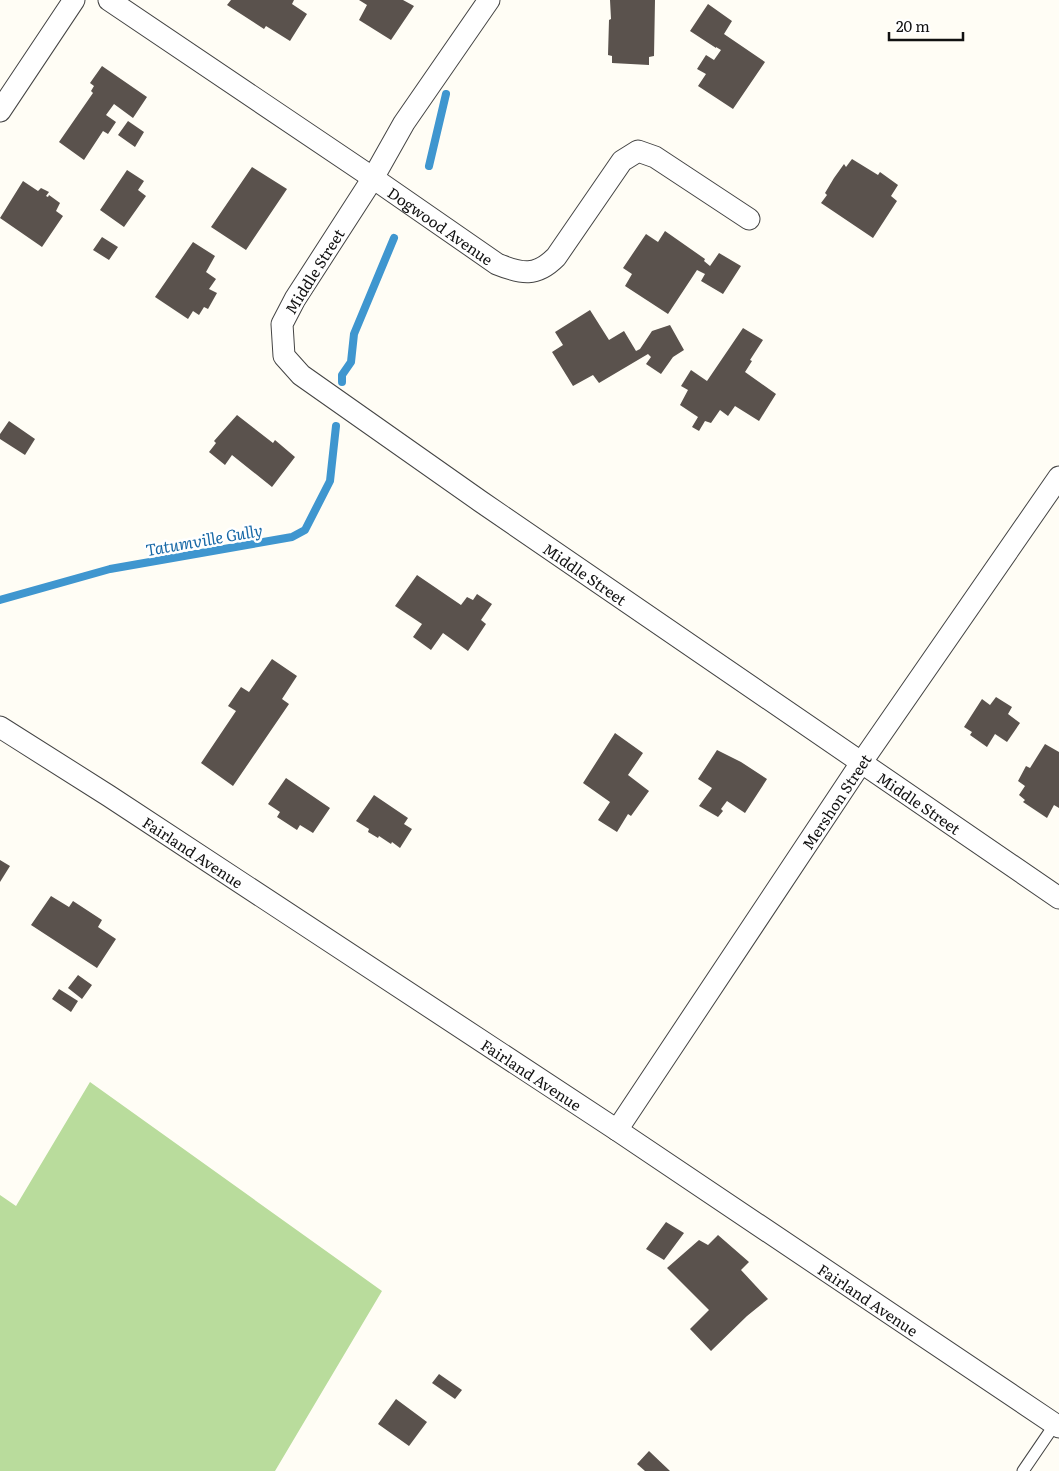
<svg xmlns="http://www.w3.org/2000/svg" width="1059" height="1471" font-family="Literata,serif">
  <rect width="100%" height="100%" fill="#fffdf5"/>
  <path fill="#b9dc9c" d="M90,1082L382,1291L275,1471H0V1195L16,1206Z"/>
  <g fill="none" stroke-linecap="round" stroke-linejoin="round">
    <path stroke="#3f96cf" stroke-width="8" d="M429,166L446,94
      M342,382V375L351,362L354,334L394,238
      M0,600L110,569L292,537L305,530L330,481L336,426"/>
  </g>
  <path fill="#5a524d" d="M231,0H294L292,4L307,14L290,41L266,26L264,29L227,5Z
    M359,0H403L414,6L391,40L359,20L367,5Z
    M610,0H655L654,56L649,57V65L612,63V56L608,55L609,20L611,19Z
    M708,4L732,21L724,34L765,62L733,109L698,86L706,74L697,69L706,55L714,60L721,50L716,47V48L690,31Z
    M102,66L147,97L133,118L114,104L106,115L116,122L108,134L103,131L84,160L59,142L93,93L91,91L94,86L90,83Z
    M128,121L144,132L135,147L118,135Z
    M852,159L878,175L880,172L898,185L891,196L897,201L873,238L821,203L827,195L825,193L834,178L844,164L846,167Z
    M252,167L287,189L246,250L211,227Z
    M127,170L144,181L138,190L146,196L124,227L100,210Z
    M23,181L38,191L41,188L49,192L46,196L48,197L49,195L60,203L56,211L63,216L42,247L0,218Z
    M665,231L705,259L704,261L710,266L719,253L741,266L723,294L701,281L705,274L697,270L668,314L625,286L632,274L623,268L646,234L658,242Z
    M102,237L118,247L109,260L93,250Z
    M193,242L215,256L206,272L216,279L209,289L217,293L208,309L204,307L199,315L193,311L188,319L155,297Z
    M590,310L609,340L624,331L636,351L640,349L652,331L670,325L684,350L673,357L661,374L646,364L651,357L648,354L599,383L593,375L573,386L552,352L563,345L555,332Z
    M743,328L763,340L750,360L752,361L745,372L776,394L759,421L735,406L728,416L720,410L711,423L705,421L699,431L692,427L698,417L680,405L688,390L681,386L691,370L707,381Z
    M237,415L273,443L275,440L295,457L272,487L232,455L225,465L209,452L216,443L214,441Z
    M9,421L35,439L25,455L0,439V434Z
    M417,575L461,605L467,597L473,600L477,594L492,604L481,620L486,624L468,651L443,633L431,650L413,637L422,624L395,606Z
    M272,659L297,676L282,699L289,704L233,786L201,763L236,711L228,706L241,687L249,692Z
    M996,697L1012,707L1008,714L1020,723L1007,742L995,734L987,747L970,735L972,732L964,727L982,699L990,705Z
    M615,733L643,753L628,775L649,791L631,816L628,814L617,832L598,820L610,802L583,783Z
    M1045,744L1059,752V808L1054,805L1047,818L1023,802L1025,800L1019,795L1025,786L1018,781L1026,766L1030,768Z
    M717,750L741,762L767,779L745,813L727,801L721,809L723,811L718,817L699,806L712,788L698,779Z
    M286,778L330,808L313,833L300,825L297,830L277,817L280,812L268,804Z
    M374,795L408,818L404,824L412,829L400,848L392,842L391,844L379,836L378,838L368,832L369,829L356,821Z
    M0,860L10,866L0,882Z
    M51,896L69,907L73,901L102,920L98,927L116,939L97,968L31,925Z
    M78,975L92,985L82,999L68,988Z
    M59,989L78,1001L71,1012L52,999Z
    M666,1222L684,1233L664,1260L646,1249Z
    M718,1235L749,1262L741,1270L768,1299L747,1316L711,1351L690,1329L709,1310L667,1268L699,1240L708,1245Z
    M439,1374L462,1390L455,1399L432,1383Z
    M396,1399L427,1422L409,1446L378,1424Z
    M649,1451L670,1471H645L637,1464Z"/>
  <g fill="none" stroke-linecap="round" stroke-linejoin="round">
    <g stroke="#444" stroke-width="13">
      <path id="lane" d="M1023,1471L1055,1424"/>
    </g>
    <g stroke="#444" stroke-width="23">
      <g id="street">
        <path id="s1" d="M109,0L373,178L497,264C522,274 536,277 556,257L622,161L638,151L655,157L749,219"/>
        <path id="s2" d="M489,0L404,123L373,178L295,299L282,324L284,356L301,375L480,501L1059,898"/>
        <path d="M0,111L74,0"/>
        <path id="s3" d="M0,727L109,796L617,1130L1059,1427"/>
        <path id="s4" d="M617,1130L861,763L1059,477"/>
      </g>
    </g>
    <use href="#lane" stroke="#fff" stroke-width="11"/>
    <use href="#street" stroke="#fff" stroke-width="21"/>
  </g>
  <g text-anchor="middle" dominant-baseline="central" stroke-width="5" stroke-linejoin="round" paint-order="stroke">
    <g font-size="15" fill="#111" stroke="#fff">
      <text stroke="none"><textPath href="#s1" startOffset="401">Dogwood Avenue</textPath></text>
      <text transform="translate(314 271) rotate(-58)">Middle Street</text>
      <text stroke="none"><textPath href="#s2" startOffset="789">Middle Street</textPath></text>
      <text stroke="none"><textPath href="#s4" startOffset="395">Mershon Street</textPath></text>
      <text stroke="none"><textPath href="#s2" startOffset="1194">Middle Street</textPath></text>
      <text stroke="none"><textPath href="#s3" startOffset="230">Fairland Avenue</textPath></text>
      <text stroke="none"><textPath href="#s3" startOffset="635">Fairland Avenue</textPath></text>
      <text stroke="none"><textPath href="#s3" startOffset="1040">Fairland Avenue</textPath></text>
    </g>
    <g font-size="16" font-style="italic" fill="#1768a6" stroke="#fff">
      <text transform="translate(204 539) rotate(-10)">Tatumville Gully</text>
    </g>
  </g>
  <path d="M889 32v8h74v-8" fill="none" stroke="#111111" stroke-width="2.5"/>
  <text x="896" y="32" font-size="15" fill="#111111" stroke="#ffffff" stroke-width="4" paint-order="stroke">20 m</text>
</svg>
